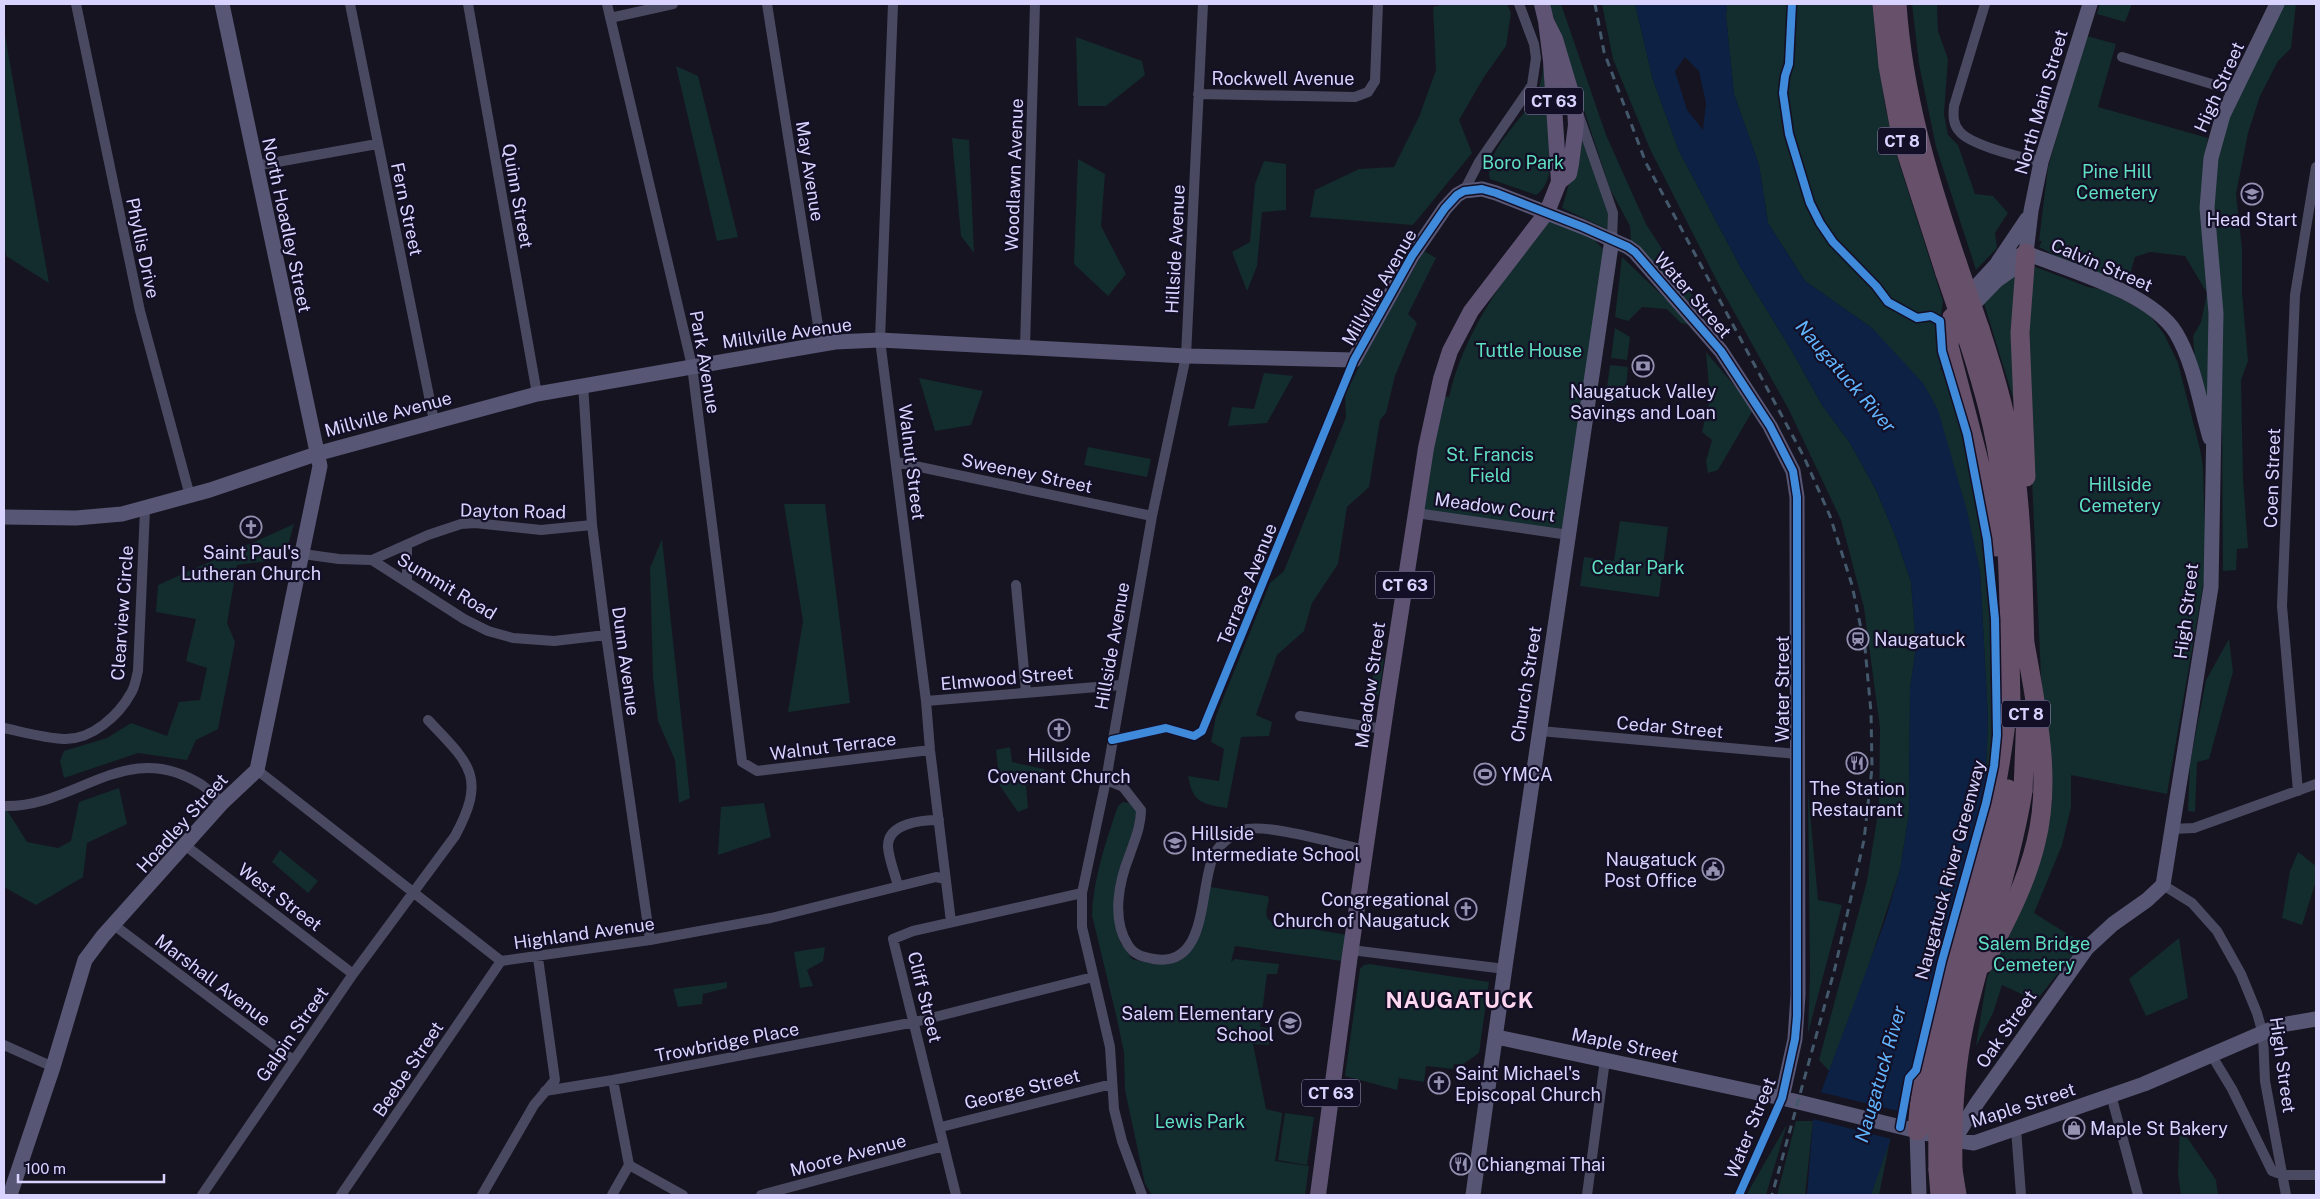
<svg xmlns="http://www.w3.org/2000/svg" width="2320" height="1199" font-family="'Public Sans',sans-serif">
  <rect width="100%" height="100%" fill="#161421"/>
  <path fill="#132c2d" d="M1445,4H1507L1511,13L1506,46L1484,77L1459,120L1472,153L1413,225L1310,217L1315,190L1359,169L1394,167L1419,117L1436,70L1433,7Z
    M1549,4H1561L1606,135L1646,224L1713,328L1631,241L1630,226L1610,189Z
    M1602,4H1635L1653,80L1679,151L1741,268L1792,351L1822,405L1850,443L1876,490L1895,535L1911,582L1916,647L1910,689L1909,814L1900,870L1864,980L1829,1071L1819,1060L1867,881L1879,807L1880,728L1864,608L1841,520L1789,410L1718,283L1650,149L1613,59Z
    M1727,4H1873L1876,47L1885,105L1894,147L1943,301L1938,338L1944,365L1940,368L1948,379L1979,499L1989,564L1996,736L1988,781L1986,769L1988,718L1980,571L1961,490L1872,328L1805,281L1768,223L1759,165L1734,94L1726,16Z
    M1912,4H1937L1938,31L1948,59L1944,114L1948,135L1958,145L1975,194L1993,196L2008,213L1995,233L1997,248L1976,270L1936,147L1919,64Z
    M2100,4H2132L2125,22L2097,14Z
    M2283,4H2296L2291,48L2278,61L2260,96L2248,133L2236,194L2242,249V293L2248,361L2241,380L2243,479L2248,548L2237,549L2236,570L2223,571L2221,287L2211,210L2218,136Z
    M4,30L49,283L6,256L4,241Z
    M2087,36L2116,44L2098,107L2208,138L2203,168L2212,324L2210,413L2196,373L2193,336L2201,322L2207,293L2185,256L2150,252L2135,257L2129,278C2105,287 2061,258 2039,247L2042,241H2039L2048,167Z
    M1076,37L1142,61L1145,75L1106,106H1078Z
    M1544,58C1547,88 1565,178 1536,195L1490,179C1481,156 1523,118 1534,99C1541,86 1543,73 1544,58Z
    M676,66L698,76L738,237L717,241Z
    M1580,130L1611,221V231L1562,208L1577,156Z
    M952,138L969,140L974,253L961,236Z
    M1078,159L1105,174L1101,226L1126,274L1108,296L1074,264Z
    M1264,161L1286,164V210L1262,212L1257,266L1247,291L1232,252L1250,242L1255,184Z
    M1550,216L1586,231L1605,251L1570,536L1416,513L1437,395L1449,397C1465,327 1509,273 1550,216Z
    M1424,251L1436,258L1408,314L1417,323L1395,376L1386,413L1380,420L1369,487L1347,507L1338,564L1312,603L1304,631L1277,655L1256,715L1272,722L1269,736L1241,737L1227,808C1202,804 1193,803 1188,776L1219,781L1224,749L1211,742L1216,716L1270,583L1284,571L1346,417L1345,395L1364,357Z
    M1622,257L1694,326L1681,323L1667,309L1642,307L1628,321L1615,317Z
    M2033,266L2088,287L2105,290L2149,314L2164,334L2178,363L2200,449L2203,466L2206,569L2167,794L2071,775V807L2062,845L2034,913L2082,943L2036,1001L2002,985L1993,1013L1976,1046L1987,978L2030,883L2052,802L2041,677L2026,349Z
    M2019,273L2014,401L1983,300L1998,283Z
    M1615,328L1630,337L1627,360L1611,358Z
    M1706,352L1744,397L1753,410L1718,470L1708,473L1706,461L1712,440L1702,432L1710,398Z
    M1610,365L1628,367L1626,387L1622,390H1617L1616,400L1613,403L1605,402Z
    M1264,373L1293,376L1267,423L1228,426L1232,407L1254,409Z
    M919,378L983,391L971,425L935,431Z
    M1088,447L1151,459L1147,477L1084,465Z
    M784,504H825L850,703L788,712L803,621Z
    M1620,521L1668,527L1659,597L1580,586L1584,557L1614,561Z
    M294,524L284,559L237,565L227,623L235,642L218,729L196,740L187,760L138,753L64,778L60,761L64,751L107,738L131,723L167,736L179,702L200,700L207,668L186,661L196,619L156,612L158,585Z
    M662,539L690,798L679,803L675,760L658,721L653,678L650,568Z
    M2229,639L2233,672L2209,759L2197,762L2195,812L2188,811L2190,763L2206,680Z
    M1376,658L1384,659L1379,695L1370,694Z
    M1010,747L1012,762L1044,769L1048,783L1026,785L1028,808L1018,812L1000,786L996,750Z
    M119,788L127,824L87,843L83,877L36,905L4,887V811L7,810L27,842L58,848L71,841L79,802Z
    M1808,790L1818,900L1842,905L1808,1033L1810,975Z
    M1123,802L1133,804L1139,816L1115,917L1120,942L1132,959C1198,976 1199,940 1210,887L1267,896L1269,898C1268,908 1262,917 1272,922L1353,936L1349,962L1235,946L1231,962L1235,959L1279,964L1277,974H1267L1260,1027L1268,1028L1267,1033L1270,1034L1269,1045L1253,1044L1266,1109L1282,1113V1116L1275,1161L1309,1166L1305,1195H1152L1145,1184L1125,1090L1124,1053L1117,1019L1092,915C1093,879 1106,841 1118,806Z
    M764,803L771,837L718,855L721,807Z
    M280,850L318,881L308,893L272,862Z
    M2298,852L2316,866V881L2302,925L2282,918L2290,871Z
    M2179,938L2188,998L2146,1016L2129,979Z
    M825,947L823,961L807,970L813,986L800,988L794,952Z
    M1369,964L1489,982L1479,1053L1462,1065L1454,1064L1453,1069L1426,1066L1424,1082L1399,1078L1397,1090L1345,1076L1360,969L1364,965Z
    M727,982V988L703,994L702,1004L678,1007L673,989Z
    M1285,1113L1314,1117L1307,1165L1278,1160Z
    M1796,1121H1813L1805,1195H1777Z
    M1787,1124L1766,1195H1747L1748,1192Z
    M2180,1127L2216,1180L2218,1195H2181L2178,1175Z
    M1890,1140L1879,1195H1871V1192Z"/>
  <path fill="#0d2144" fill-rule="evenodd" d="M1635,4H1727L1726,16L1734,94L1759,165L1768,223L1805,281L1872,328L1923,383L1938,410L1967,511L1980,571L1988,718L1986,769L1990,787L1916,1068L1907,1077L1890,1141L1871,1195H1807L1813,1121L1821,1092L1886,918L1900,870L1909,814L1910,689L1916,647L1911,582L1895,535L1876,490L1850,443L1822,405L1792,351L1741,268L1679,151L1653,80ZM1685,57L1699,71L1706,103L1703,130L1687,110L1675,71Z"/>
  <path fill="#161421" d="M1820,1092L1898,1111L1891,1139L1813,1119Z"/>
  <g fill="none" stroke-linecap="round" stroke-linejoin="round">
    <path stroke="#4a4962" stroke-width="10" d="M76,4L140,311L190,496
      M350,4L434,421
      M468,4L537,394
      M607,4L692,366L742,762L757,771L930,750
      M767,4L821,344
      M893,4L880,340L926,701L930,750L951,922
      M1203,4L1186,356L1152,516L1106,780L1123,787L1141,810C1141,826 1135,839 1130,854C1119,881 1111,919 1128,945C1134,955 1143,957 1154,959C1208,968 1199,890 1213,857C1218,845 1231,835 1243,830C1263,822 1341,845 1366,850
      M1985,4L1954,106C1953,116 1953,125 1960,132C1972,146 2022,157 2041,162
      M610,18L673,4
      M2122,57L2235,91
      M1198,94L1355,97L1368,92L1375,81L1378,4
      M1579,116L1613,213L1612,239
      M255,166L377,144
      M1464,191L1479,162L1532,85L1536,58L1534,44L1519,4
      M1025,347L1035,4
      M583,384L592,525L606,635L650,940
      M896,462L1152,516
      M1416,513L1569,535
      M303,554L339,559L372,560L464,619L488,631L513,638L554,641L606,635
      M372,560L428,535L461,524L475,523L541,530L592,525
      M407,580V545
      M1016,585L1026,692
      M926,701L1121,685
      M1300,716L1384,729
      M4,728C23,732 45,738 64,739C92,740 119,715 131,693C135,687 136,678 138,671L145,509
      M1540,731L1797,754
      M1112,740L1166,728L1194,736L1202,731L1354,360
      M257,770L501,961L650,940L771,918L936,877L945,879
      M1106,780L1082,893V927L1110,1047L1114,1109L1122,1141L1142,1195
      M2298,791L2282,606L2295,295L2316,167
      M4,806C77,808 126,736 202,785C209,790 216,797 222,803
      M2172,829L2194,828L2316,784
      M186,846L353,974
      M2163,885L2192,903L2217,931L2241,974L2257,1013L2263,1034L2265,1081L2286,1195
      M898,886C895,874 889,860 888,847C887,823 922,820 939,820
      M114,925L293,1060
      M1351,950L1505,969
      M4,1045L53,1067
      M2212,1056L2232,1089L2272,1171L2283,1175H2316
      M545,1091L613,1080L915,1022L1093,977
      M2111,1095L2138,1195
      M941,1127L1112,1084
      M2016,1129L2021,1195
      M629,1165L683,1195
      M202,1195L353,974L455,836C487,777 470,764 428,720
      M341,1195L501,961
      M482,1195L534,1105L555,1080L538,958
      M612,1195L629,1165L613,1080
      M761,1195L944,1146
      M956,1195L893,939L913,931L1082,893
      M1587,1195L1605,1060
      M1739,1195L1782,1098"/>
    <path stroke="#575674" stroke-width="15" d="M2026,253C2069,270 2152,293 2176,333C2194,363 2200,404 2210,438
      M1998,262L2027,219
      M1971,292L1995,266L2026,253
      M1965,313L1996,281L2020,264L2026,253L2031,211L2041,162L2090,4
      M4,517L76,518L122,514L210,490L316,454L537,394L835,342L880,340L1186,356L1354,360L1412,256L1445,208L1457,195L1464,191L1482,189L1496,193L1583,227L1628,247L1635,252L1721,351L1770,426L1793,471L1797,497L1798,995L1795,1039L1782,1098
      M1497,1037L1782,1098L1954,1140L1974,1143L2144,1084L2281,1025L2316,1019
      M1917,1131L1919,1195
      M1954,1140L1977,1103L2087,948L2113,924L2147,900L2163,885L2211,587L2216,313L2207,208L2211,158L2223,115L2277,4
      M10,1195L53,1067L85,960L103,936L222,803L257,770L320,466L222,4
      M1473,1195L1506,960L1612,239"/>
    <path stroke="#5e5373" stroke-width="16" d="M1542,4L1546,21L1551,61L1559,182
      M1318,1195L1349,962L1387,701L1426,448L1441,379L1450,351L1471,311L1547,212L1559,182L1569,174L1571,164L1576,125L1575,106L1555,39L1546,21"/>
    <path stroke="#67516a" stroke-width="19" d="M1882,4L1888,66L1901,136L1945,273
      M1897,4C1903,94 1928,177 1957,262
      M2026,253L2020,333L2026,477
      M1952,317L1949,346L1986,488L1996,547
      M1980,329C1996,378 2010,426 2016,477C2023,533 2023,591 2025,648
      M1969,343C1983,387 1996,432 2001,479C2010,553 2009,628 2011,702
      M2023,791L2026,713
      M1984,964C2004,925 2026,885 2036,842C2053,775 2035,703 2024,637
      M1917,1131L1928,1120L1937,1096
      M1917,1131C1924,1025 1963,926 1988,824C1999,780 2005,735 2010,690
      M1938,1170L1940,1195
      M1953,1170L1957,1195"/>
    <path stroke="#43596b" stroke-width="3" stroke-dasharray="8 6" stroke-linecap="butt" d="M1595,4L1604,52L1646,163L1804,457L1830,516L1852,585L1865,648L1871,712L1872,768L1864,840L1835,968L1772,1195"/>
    <path stroke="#67516a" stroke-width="19" d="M1957,262L1980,329
      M1945,273L1969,343
      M1938,1170C1937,1119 1939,1068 1950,1018C1967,941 1996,867 2008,789
      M1953,1170C1952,1121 1954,1074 1964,1026C1981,947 2010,871 2023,791"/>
    <g stroke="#130f26" stroke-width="11">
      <path id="cycleway" d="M1792,4L1789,64L1785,76L1783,93L1789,134L1810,203L1820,223L1833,242L1876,286L1888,302L1917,318L1931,316L1940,321L1942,351L1967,434L1987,539L1995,619L1997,735L1994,766L1986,803L1942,961L1916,1070L1909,1078L1900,1127
        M1112,740L1166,728L1194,736L1202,731L1354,360L1412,256L1445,208L1457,195L1464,191L1482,189L1496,193L1583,227L1628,247L1635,252L1721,351L1770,426L1793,471L1797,497V1016L1795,1039L1782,1098L1739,1195"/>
    </g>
    <use href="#cycleway" stroke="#408adc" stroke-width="8"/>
  </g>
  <defs>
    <g id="school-ring" transform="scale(1.125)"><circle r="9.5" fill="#130f26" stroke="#9591b1" stroke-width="1.5"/><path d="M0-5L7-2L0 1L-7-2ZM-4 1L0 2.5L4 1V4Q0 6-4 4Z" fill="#9591b1"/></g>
    <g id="bank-ring" transform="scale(1.125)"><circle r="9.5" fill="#130f26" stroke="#9591b1" stroke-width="1.5"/><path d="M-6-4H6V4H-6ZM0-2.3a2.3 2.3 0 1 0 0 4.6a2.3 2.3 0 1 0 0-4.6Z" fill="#9591b1"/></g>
    <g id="church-ring" transform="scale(1.125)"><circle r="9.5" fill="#130f26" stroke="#9591b1" stroke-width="1.5"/><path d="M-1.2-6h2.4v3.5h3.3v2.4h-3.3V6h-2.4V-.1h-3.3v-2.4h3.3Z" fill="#9591b1"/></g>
    <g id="station-ring" transform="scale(1.125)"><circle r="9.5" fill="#130f26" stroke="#9591b1" stroke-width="1.5"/><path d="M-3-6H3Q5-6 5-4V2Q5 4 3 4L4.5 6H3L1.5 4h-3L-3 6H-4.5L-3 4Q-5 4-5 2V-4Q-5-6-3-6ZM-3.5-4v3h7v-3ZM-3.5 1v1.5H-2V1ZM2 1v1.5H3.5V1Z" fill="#9591b1"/></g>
    <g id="restaurant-ring" transform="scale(1.125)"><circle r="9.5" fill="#130f26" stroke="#9591b1" stroke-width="1.5"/><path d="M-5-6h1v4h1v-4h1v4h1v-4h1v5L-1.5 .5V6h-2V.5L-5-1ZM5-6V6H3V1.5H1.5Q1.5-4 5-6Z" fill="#9591b1"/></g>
    <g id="stadium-ring" transform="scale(1.125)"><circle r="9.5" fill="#130f26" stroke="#9591b1" stroke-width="1.5"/><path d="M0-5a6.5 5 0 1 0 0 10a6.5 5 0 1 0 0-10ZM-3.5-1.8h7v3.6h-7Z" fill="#9591b1"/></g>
    <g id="civic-ring" transform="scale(1.125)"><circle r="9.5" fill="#130f26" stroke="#9591b1" stroke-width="1.5"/><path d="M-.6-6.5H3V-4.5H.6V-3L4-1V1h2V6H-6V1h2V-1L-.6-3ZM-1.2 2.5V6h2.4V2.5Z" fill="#9591b1"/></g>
    <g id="shop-ring" transform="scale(1.125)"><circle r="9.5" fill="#130f26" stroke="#9591b1" stroke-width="1.5"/><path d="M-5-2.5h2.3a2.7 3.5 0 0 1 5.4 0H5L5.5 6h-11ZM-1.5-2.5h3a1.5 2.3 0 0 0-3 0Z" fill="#9591b1"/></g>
  </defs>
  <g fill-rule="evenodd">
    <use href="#school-ring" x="2252" y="194"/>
    <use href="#bank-ring" x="1643" y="366"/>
    <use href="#church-ring" x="251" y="527"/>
    <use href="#station-ring" x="1858" y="639"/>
    <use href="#church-ring" x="1059" y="730"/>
    <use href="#restaurant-ring" x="1857" y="763"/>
    <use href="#stadium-ring" x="1485" y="774"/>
    <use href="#school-ring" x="1175" y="843"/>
    <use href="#civic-ring" x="1713" y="869"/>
    <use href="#church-ring" x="1466" y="909"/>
    <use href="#school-ring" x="1290" y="1023"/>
    <use href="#church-ring" x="1439" y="1083"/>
    <use href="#shop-ring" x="2074" y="1128"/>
    <use href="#restaurant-ring" x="1461" y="1164"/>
  </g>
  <g text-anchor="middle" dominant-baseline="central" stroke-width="4.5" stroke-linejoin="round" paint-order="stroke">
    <g fill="#130f26" stroke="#9e99be" stroke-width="1">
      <rect x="1525" y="87.5" width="58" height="27" rx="4"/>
      <rect x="1878" y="127.5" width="48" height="27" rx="4"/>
      <rect x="1376" y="571.5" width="58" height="27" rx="4"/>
      <rect x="2002" y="700.5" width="48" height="27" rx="4"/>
      <rect x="1302" y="1079.5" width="58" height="27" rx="4"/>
    </g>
    <g font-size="16" font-weight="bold" fill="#d9d4ff">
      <text x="1554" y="101">CT 63</text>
      <text x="1902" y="141">CT 8</text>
      <text x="1405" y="585">CT 63</text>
      <text x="2026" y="714">CT 8</text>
      <text x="1331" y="1093">CT 63</text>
    </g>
    <g font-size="18" fill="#d9d4ff" stroke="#130f26">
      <text x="1283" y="78">Rockwell Avenue</text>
      <text transform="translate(2219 87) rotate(-66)">High Street</text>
      <text transform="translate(2041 102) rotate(-74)">North Main Street</text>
      <text transform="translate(810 171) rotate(81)">May Avenue</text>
      <text transform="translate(1014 175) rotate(-88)">Woodlawn Avenue</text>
      <text transform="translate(518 196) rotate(80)">Quinn Street</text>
      <text transform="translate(407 209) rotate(78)">Fern Street</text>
      <text transform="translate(287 225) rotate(78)">North Hoadley Street</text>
      <text transform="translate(143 248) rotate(78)">Phyllis Drive</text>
      <text transform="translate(1175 249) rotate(-87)">Hillside Avenue</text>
      <text transform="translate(2102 265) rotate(23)">Calvin Street</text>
      <text transform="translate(1379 287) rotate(-60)">Millville Avenue</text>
      <text transform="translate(1693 295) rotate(49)">Water Street</text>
      <text transform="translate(787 333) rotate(-8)">Millville Avenue</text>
      <text transform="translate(705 362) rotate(80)">Park Avenue</text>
      <text transform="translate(388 414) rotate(-15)">Millville Avenue</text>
      <text transform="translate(912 462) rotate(83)">Walnut Street</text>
      <text transform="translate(1027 473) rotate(12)">Sweeney Street</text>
      <text transform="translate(2272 478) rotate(-88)">Coen Street</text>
      <text transform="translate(1495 507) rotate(8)">Meadow Court</text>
      <text transform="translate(513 511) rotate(1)">Dayton Road</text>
      <text transform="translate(1247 584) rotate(-68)">Terrace Avenue</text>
      <text transform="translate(447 586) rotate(31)">Summit Road</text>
      <text transform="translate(2186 611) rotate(-83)">High Street</text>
      <text transform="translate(122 613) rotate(-86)">Clearview Circle</text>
      <text transform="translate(1112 646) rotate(-80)">Hillside Avenue</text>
      <text transform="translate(626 661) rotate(82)">Dunn Avenue</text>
      <text transform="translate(1007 678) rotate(-5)">Elmwood Street</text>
      <text transform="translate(1526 684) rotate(-81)">Church Street</text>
      <text transform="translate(1370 685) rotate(-82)">Meadow Street</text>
      <text transform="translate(1782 689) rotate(-90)">Water Street</text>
      <text transform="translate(1670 727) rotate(5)">Cedar Street</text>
      <text transform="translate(833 746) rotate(-7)">Walnut Terrace</text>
      <text transform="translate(182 823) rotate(-48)">Hoadley Street</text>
      <text transform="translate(1950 870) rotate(-75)">Naugatuck River Greenway</text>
      <text transform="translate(280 897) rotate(37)">West Street</text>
      <text transform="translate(584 933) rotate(-8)">Highland Avenue</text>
      <text transform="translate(213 980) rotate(37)">Marshall Avenue</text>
      <text transform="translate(925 997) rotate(76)">Cliff Street</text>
      <text transform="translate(2006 1029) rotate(-55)">Oak Street</text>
      <text transform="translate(292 1034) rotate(-55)">Galpin Street</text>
      <text transform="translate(727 1042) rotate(-11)">Trowbridge Place</text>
      <text transform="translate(1625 1045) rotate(12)">Maple Street</text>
      <text transform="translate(2283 1065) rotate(82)">High Street</text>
      <text transform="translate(408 1069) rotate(-56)">Beebe Street</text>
      <text transform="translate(1022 1089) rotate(-14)">George Street</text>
      <text transform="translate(2023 1105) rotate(-18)">Maple Street</text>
      <text transform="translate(1750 1128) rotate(-68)">Water Street</text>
      <text transform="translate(848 1155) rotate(-15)">Moore Avenue</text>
    </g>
    <g font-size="18" fill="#5fe0c0" stroke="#130f26">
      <text x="1523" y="162">Boro Park</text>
      <text x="2117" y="171">Pine Hill<tspan x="2117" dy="21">Cemetery</tspan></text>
      <text x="1529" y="350">Tuttle House</text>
      <text x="1490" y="454">St. Francis<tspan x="1490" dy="21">Field</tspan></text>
      <text x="2120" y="484">Hillside<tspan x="2120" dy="21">Cemetery</tspan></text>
      <text x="1638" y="567">Cedar Park</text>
      <text x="2034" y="943">Salem Bridge<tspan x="2034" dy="21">Cemetery</tspan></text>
      <text x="1200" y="1121">Lewis Park</text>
    </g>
    <g font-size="18" fill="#d9d4ff" stroke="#130f26" text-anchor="start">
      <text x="2252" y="219" text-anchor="middle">Head Start</text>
      <text x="1643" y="391" text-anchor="middle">Naugatuck Valley<tspan x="1643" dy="21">Savings and Loan</tspan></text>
      <text x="251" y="552" text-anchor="middle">Saint Paul's<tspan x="251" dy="21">Lutheran Church</tspan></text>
      <text x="1874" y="639">Naugatuck</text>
      <text x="1059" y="755" text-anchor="middle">Hillside<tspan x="1059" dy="21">Covenant Church</tspan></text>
      <text x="1501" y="774">YMCA</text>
      <text x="1857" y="788" text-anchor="middle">The Station<tspan x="1857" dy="21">Restaurant</tspan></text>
      <text x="1191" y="833">Hillside<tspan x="1191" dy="21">Intermediate School</tspan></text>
      <text x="1697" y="859" text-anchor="end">Naugatuck<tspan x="1697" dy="21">Post Office</tspan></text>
      <text x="1450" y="899" text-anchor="end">Congregational<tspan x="1450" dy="21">Church of Naugatuck</tspan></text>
      <text x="1274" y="1013" text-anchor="end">Salem Elementary<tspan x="1274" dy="21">School</tspan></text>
      <text x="1455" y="1073">Saint Michael's<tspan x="1455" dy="21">Episcopal Church</tspan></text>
      <text x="2090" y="1128">Maple St Bakery</text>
      <text x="1477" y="1164">Chiangmai Thai</text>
    </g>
    <g font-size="19" font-style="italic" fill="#62b6ff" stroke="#130f26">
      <text transform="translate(1846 376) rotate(49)">Naugatuck River</text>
      <text transform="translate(1880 1074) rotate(-74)">Naugatuck River</text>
    </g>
    <g font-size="22" font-weight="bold" letter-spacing="1" fill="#ffd6f0" stroke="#130f26">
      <text x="1460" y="1000">NAUGATUCK</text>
    </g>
  </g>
  <rect width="2320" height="1199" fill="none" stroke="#d9d4ff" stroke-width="10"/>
  <path d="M18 1174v8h146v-8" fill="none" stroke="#d9d4ff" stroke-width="2.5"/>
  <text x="25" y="1174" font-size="15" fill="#d9d4ff" stroke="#130f26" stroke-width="4" paint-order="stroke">100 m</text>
</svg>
